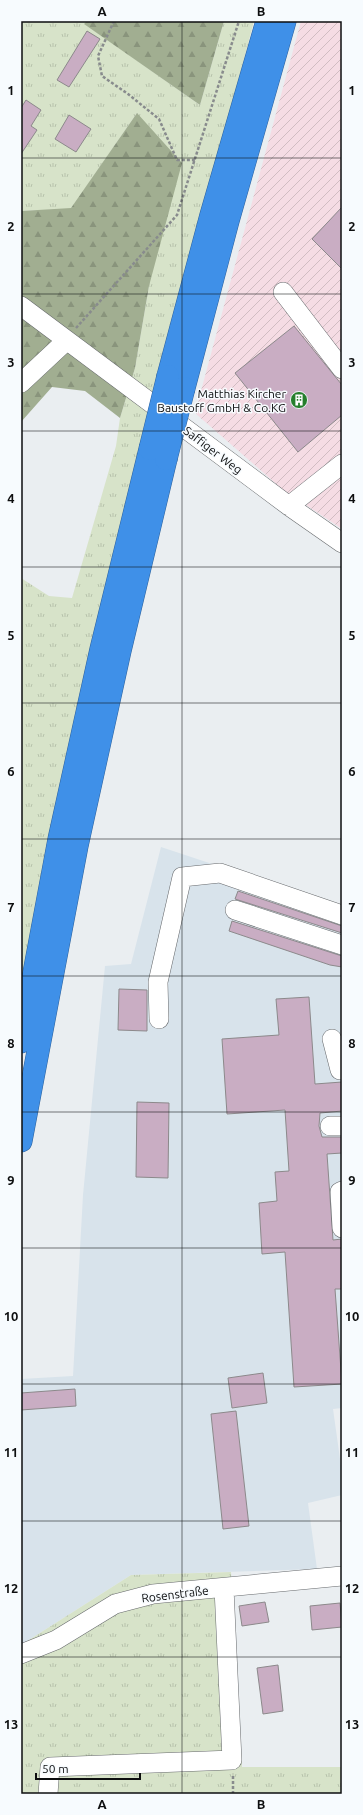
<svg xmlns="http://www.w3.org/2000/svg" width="363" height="1815" font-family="Ubuntu,sans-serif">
  <defs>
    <pattern id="industrial-furrows" width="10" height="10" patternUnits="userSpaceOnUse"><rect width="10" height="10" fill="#f5dce4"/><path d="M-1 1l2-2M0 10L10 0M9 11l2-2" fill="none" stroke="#d1bcc2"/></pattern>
    <pattern id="grass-tufts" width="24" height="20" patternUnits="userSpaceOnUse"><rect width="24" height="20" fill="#d7e3c9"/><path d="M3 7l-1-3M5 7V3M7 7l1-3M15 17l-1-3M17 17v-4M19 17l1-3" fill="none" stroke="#b7c2ab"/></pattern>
    <pattern id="forest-firs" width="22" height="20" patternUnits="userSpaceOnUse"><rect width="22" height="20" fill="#a1ae91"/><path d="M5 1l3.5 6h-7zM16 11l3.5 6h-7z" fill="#89947c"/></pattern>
  </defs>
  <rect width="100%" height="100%" fill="#eaeef1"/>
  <path fill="#d8e3eb" d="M161,847L342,907V1408L333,1409L342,1473V1495L308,1503L317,1569L131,1575L21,1645V1379L73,1376L83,1195L105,966L131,964Z"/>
  <path fill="url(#industrial-furrows)" d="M301,21H342V529L282,489L195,413Z"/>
  <path fill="url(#grass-tufts)" d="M21,21H87L85,24L200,105L224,21H254L149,421L21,992V578L49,596L72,598L116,446L120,418L135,368L149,286L137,113L71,209L21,211Z
    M231,1572L242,1767H342V1794H21V1645L131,1575Z"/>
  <path fill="url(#forest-firs)" d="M87,21H224L200,105L84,24Z
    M137,113L182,163L149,286L135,368L120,418L85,391L52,387L21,422V211L71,208Z"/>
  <path fill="#c9adc3" stroke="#8c898b" d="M87,31L100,39L69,87L57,80Z
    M26,100L41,110L31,126L37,130L21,154V108Z
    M69,115L91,129L76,152L55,139Z
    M342,207V269L312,239Z
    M294,326L342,385V415L298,452L235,373Z
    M238,891L342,926V933L235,899Z
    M232,921L342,956V967L330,965L229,931Z
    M119,989L147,990V1031L118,1030Z
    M309,997L315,1084L342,1082V1111L320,1113L319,1126L322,1137H342V1153L327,1154L333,1240L342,1239V1289H335L342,1384L294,1387L285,1252L262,1254L259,1203L277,1201L275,1172L289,1171L285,1110L227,1114L222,1039L279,1035L276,999Z
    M137,1102L169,1103L168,1178L136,1177Z
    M263,1373L267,1403L232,1408L228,1378Z
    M75,1389L76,1406L21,1410V1393Z
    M236,1411L249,1526L223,1529L211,1414Z
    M265,1602L269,1622L242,1626L239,1606Z
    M340,1603L342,1627L312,1630L310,1606Z
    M278,1665L283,1711L263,1714L257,1668Z"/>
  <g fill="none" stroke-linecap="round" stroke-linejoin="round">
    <g stroke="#66696c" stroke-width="20">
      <path id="minor" d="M283,292L342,369
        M21,306L289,506L342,543
        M21,383L66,341
        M289,506L342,464
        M235,910L342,945
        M159,1019L158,982L182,877L220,873L342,915
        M332,1039L340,1070H342
        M330,1126H342
        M342,1191L340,1192L342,1228
        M21,1654L56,1640L115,1604L153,1594L342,1576
        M48,1794L50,1767L232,1760L224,1588"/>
    </g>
    <g stroke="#2e629c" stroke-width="23">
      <path id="highway" d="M168,376L211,215L267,21
        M184,388L228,221L285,21
        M21,1042L59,839L101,649L150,449
        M21,1141L77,846L120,651L166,459"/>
    </g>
    <path stroke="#888b8d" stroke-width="2.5" stroke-dasharray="3 2" stroke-linecap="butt" d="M114,21L98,56L102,76L128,94L159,119L177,160H195
      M76,328L177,215L239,21
      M233,1776V1794"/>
    <use href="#minor" stroke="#fff" stroke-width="19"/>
    <use href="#highway" stroke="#3f90e8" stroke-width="22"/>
    <g stroke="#2e629c" stroke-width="23" stroke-linecap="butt">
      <path id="highway-bridge" d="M150,449L168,376
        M166,459L184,388"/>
    </g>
    <use href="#highway-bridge" stroke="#3f90e8" stroke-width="22"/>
  </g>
  <path fill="none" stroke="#0d0e0f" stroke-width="1" stroke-opacity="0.55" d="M182,21V1794M21,158H342M21,294H342M21,431H342M21,567H342M21,703H342M21,839H342M21,976H342M21,1112H342M21,1248H342M21,1384H342M21,1521H342M21,1657H342"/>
  <defs>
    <g id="building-disc" transform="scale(0.9)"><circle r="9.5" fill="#257e2c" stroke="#f7fbfe"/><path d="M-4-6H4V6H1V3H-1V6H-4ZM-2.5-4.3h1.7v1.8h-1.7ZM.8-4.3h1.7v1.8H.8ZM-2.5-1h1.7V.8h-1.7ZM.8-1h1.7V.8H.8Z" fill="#fff"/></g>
  </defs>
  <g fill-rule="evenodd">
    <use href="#building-disc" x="299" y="400"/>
  </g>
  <g text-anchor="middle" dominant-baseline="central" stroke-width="3" stroke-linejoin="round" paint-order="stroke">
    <g font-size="12" fill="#0d0e0f" stroke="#f7fbfe" text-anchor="end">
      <text x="286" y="393">Matthias Kircher<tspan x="286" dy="14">Baustoff GmbH &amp; Co.KG</tspan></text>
    </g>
    <g font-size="12" fill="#0d0e0f" stroke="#f7fbfe">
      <text transform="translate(213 450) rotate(37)">Saffiger Weg</text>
      <text transform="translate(175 1594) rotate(-7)">Rosenstraße</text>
    </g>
  </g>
  <rect width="363" height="1815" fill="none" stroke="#f7fbfe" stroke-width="44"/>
  <path d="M36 1773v6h104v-6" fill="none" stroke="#0d0e0f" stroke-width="2"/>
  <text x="42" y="1773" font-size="12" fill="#0d0e0f" stroke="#f7fbfe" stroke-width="3" paint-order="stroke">50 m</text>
  <rect x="22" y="22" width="319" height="1771" fill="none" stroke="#0d0e0f" stroke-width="1.5"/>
  <g font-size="13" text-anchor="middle" font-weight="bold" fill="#0d0e0f">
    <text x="102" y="16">A</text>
    <text x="261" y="16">B</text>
    <text x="11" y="95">1</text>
    <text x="352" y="95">1</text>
    <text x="11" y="231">2</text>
    <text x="352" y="231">2</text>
    <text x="11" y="367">3</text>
    <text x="352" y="367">3</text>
    <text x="11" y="503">4</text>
    <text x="352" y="503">4</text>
    <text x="11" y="640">5</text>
    <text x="352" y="640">5</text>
    <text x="11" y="776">6</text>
    <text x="352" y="776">6</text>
    <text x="11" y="912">7</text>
    <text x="352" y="912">7</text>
    <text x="11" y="1048">8</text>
    <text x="352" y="1048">8</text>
    <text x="11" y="1185">9</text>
    <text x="352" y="1185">9</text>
    <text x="11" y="1321">10</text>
    <text x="352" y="1321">10</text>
    <text x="11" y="1457">11</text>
    <text x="352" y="1457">11</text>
    <text x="11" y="1593">12</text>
    <text x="352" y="1593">12</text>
    <text x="11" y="1729">13</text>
    <text x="352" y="1729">13</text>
    <text x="102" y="1809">A</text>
    <text x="261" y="1809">B</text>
  </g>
</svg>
